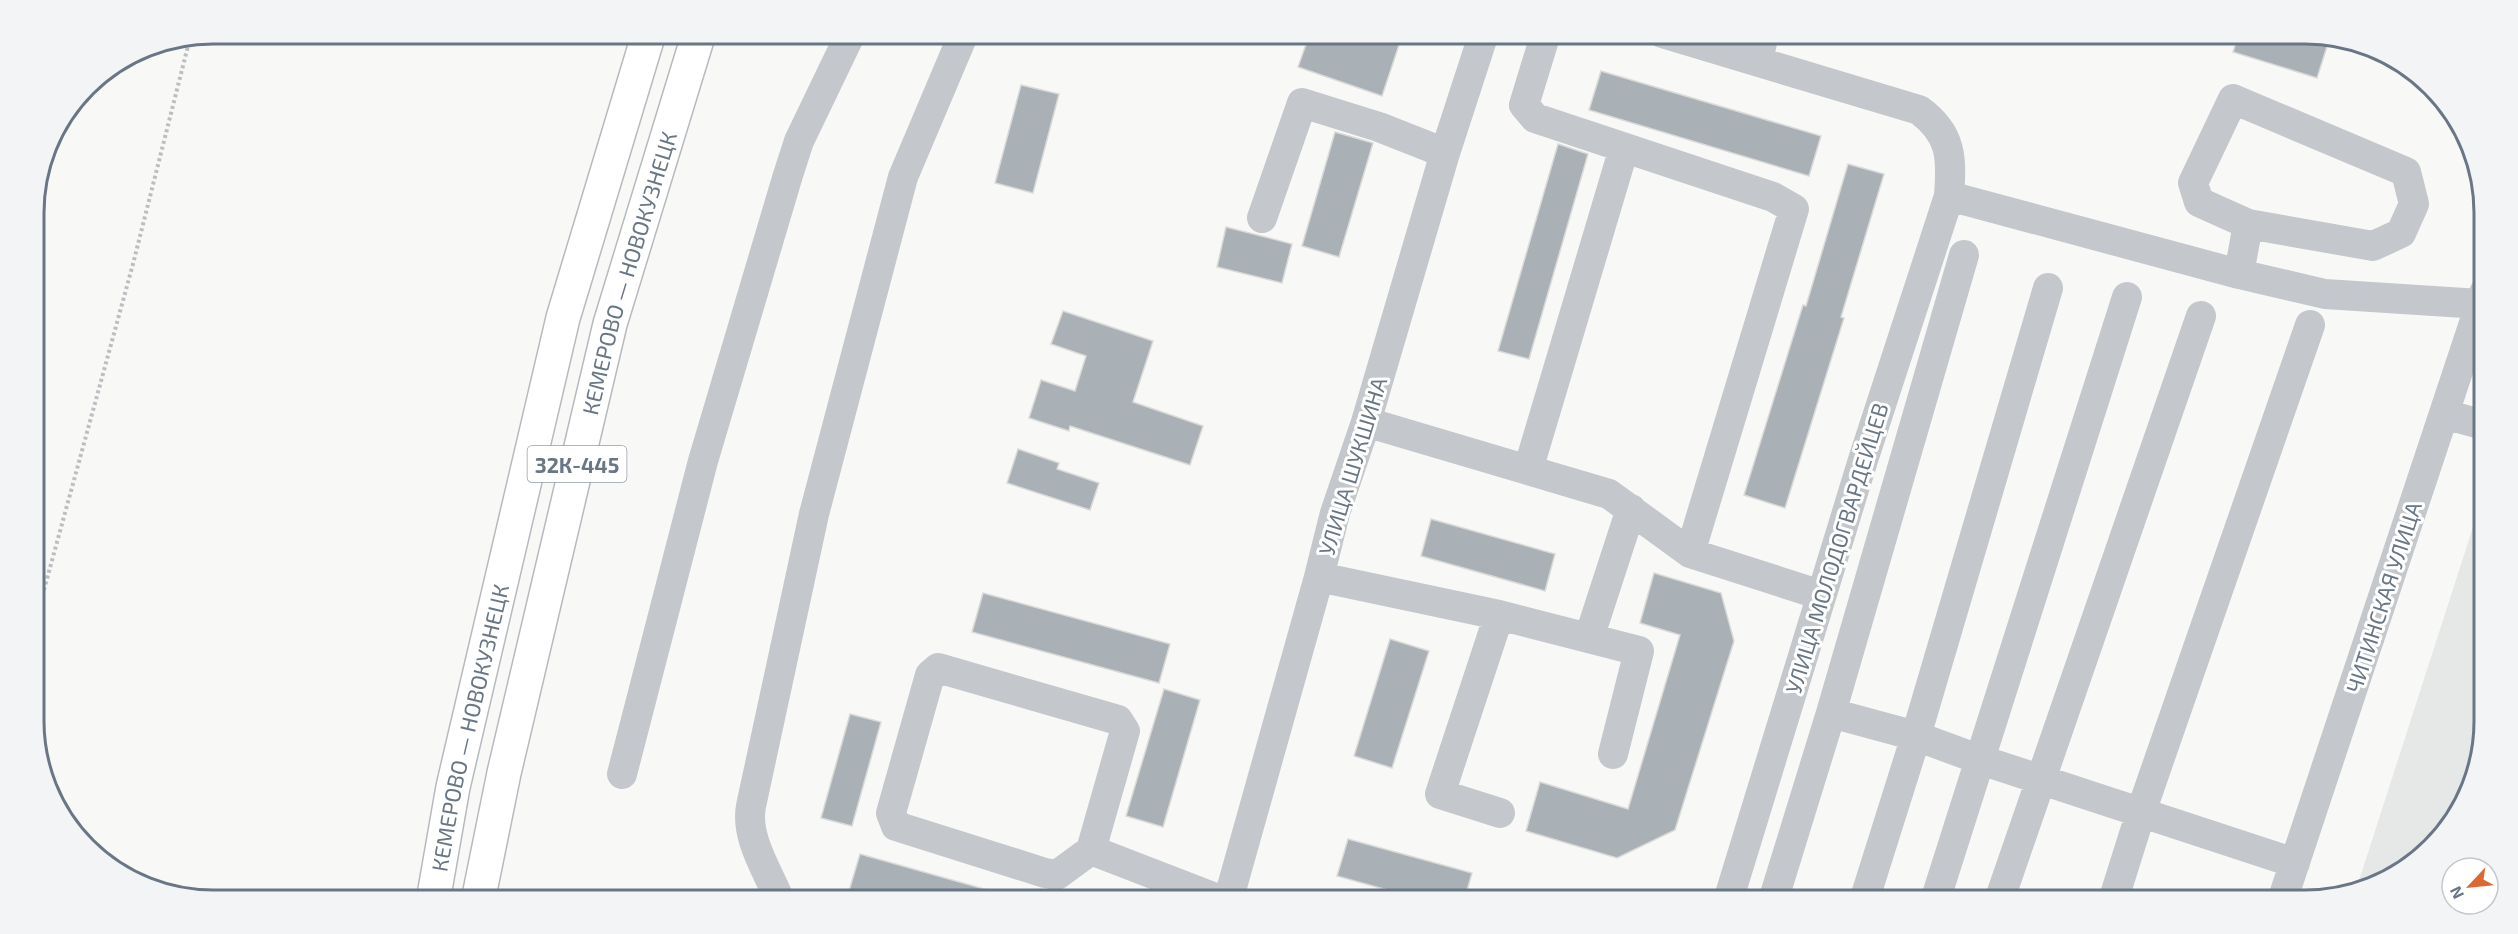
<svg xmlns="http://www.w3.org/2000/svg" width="2518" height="934" font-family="'Exo 2',sans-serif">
  <rect width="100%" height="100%" fill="#f8f8f6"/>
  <path fill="#e6e7e7" d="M2484,493L2485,721L2476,779L2448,830L2414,864L2363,891L2355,893Z"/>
  <path fill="#a9b0b6" stroke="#dadad8" stroke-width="1.5" d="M1310,33H1385L1401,39L1382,96L1298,67Z
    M2239,33H2305L2330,37L2317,78L2233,52Z
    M1601,71L1821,136L1809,176L1589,110Z
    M1021,85L1059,94L1033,193L995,183Z
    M1335,132L1373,143L1339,257L1302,246Z
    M1558,144L1588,154L1529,359L1498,351Z
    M1848,164L1884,174L1841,317L1844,318L1785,508L1744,495L1803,305L1806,306Z
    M1226,227L1292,244L1282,283L1217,267Z
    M1063,311L1153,341L1133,402L1203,426L1190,465L1070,426L1069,431L1029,418L1041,380L1075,391L1086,356L1051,344Z
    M1018,449L1059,463L1057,469L1099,483L1090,510L1007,483Z
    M1431,519L1555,554L1545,591L1421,556Z
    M1654,573L1721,593L1734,641L1675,830L1617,858L1526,831L1540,782L1628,809L1680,635L1640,623Z
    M983,593L1170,644L1159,683L972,632Z
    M1390,639L1429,651L1392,768L1354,756Z
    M1164,689L1200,700L1163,827L1126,816Z
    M850,714L881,722L852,826L821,818Z
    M1348,839L1472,873L1464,901H1427L1337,876Z
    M860,854L1009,896L1008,901H885L849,891Z"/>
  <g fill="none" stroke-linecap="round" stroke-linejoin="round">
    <g stroke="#b7babd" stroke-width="36">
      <g id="highway">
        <path id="s1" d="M433,901L453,787L563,318L649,33"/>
        <path id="s2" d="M478,901L504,773L610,324L699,33"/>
      </g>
    </g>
    <path stroke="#bcbec1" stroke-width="4" stroke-dasharray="3 3" stroke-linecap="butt" d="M36,619L133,264L190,38"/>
    <path stroke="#c4c7cb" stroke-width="30" d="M1546,33L1524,105L1535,118L1773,197L1794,209L1690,553
      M1662,33L1919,110C1952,134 1952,158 1949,196L1863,460L1728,901
      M1758,61L1764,33
      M1949,196L2239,274L2325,294L2480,304
      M1262,218L1302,103L1379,127L1445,153
      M2239,274L2248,224L2373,246L2401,233L2414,204L2406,172L2233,99L2193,183L2199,202L2248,224
      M2444,414L2484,425
      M1366,422L1609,494L1690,553L1821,595
      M1528,470L1624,148
      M1319,577L1499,615L1639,651L1613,754
      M1499,615L1440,794L1500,813
      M1589,638L1631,509
      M938,668L1118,720L1125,731L1091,850L1057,875L1045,873L896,826L891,813L930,675Z
      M1831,713L1916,736L1981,760L2295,863
      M622,774L703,461L788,175L799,141L851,33
      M1091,850L1223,901
      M780,901C768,871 745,838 751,806L814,514L903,177L964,33
      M1228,901L1319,577L1335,513L1366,422L1445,153L1484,33
      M1773,901L1831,713L1964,255
      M1864,901L1916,736L2048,288
      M1935,901L2127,297
      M1999,901L2201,316
      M2113,901L2141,812L2310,325
      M2282,901L2484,293"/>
    <use href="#highway" stroke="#fff" stroke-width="33"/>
  </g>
  <g text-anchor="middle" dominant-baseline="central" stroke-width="6" stroke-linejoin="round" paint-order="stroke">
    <rect fill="#fff" stroke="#969faa" stroke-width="1.5" x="527.5" y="446" width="99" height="36" rx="4.5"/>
    <g font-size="21" font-weight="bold" fill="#697685">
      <text x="577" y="464">32К-445</text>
    </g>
    <g font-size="22" fill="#697685" stroke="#fff">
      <text stroke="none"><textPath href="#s2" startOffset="646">КЕМЕРОВО — НОВОКУЗНЕЦК</textPath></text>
      <text transform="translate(1352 466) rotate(-73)">УЛИЦА ШУКШИНА</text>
      <text transform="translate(1836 548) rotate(-73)">УЛИЦА МОЛОДОГВАРДЕЙЦЕВ</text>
      <text transform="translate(2383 597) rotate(-72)">ЧИТИНСКАЯ УЛИЦА</text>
      <text stroke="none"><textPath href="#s1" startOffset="177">КЕМЕРОВО — НОВОКУЗНЕЦК</textPath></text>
    </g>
  </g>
  <path d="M0 0H2518V934H0ZM213 44H2305A169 169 0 0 1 2474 213V721A169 169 0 0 1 2305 890H213A169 169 0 0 1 44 721V213A169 169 0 0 1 213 44Z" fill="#f3f4f5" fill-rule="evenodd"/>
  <path fill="none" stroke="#697685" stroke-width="3" d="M213 44H2305A169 169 0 0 1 2474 213V721A169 169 0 0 1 2305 890H213A169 169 0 0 1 44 721V213A169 169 0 0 1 213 44Z"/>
  <g transform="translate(2470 886) rotate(244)"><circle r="28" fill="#ffffff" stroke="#c3c8ce" stroke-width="1.5"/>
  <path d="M0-4.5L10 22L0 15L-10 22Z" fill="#db6933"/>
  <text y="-9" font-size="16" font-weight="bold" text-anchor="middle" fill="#697685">N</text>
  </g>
</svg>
